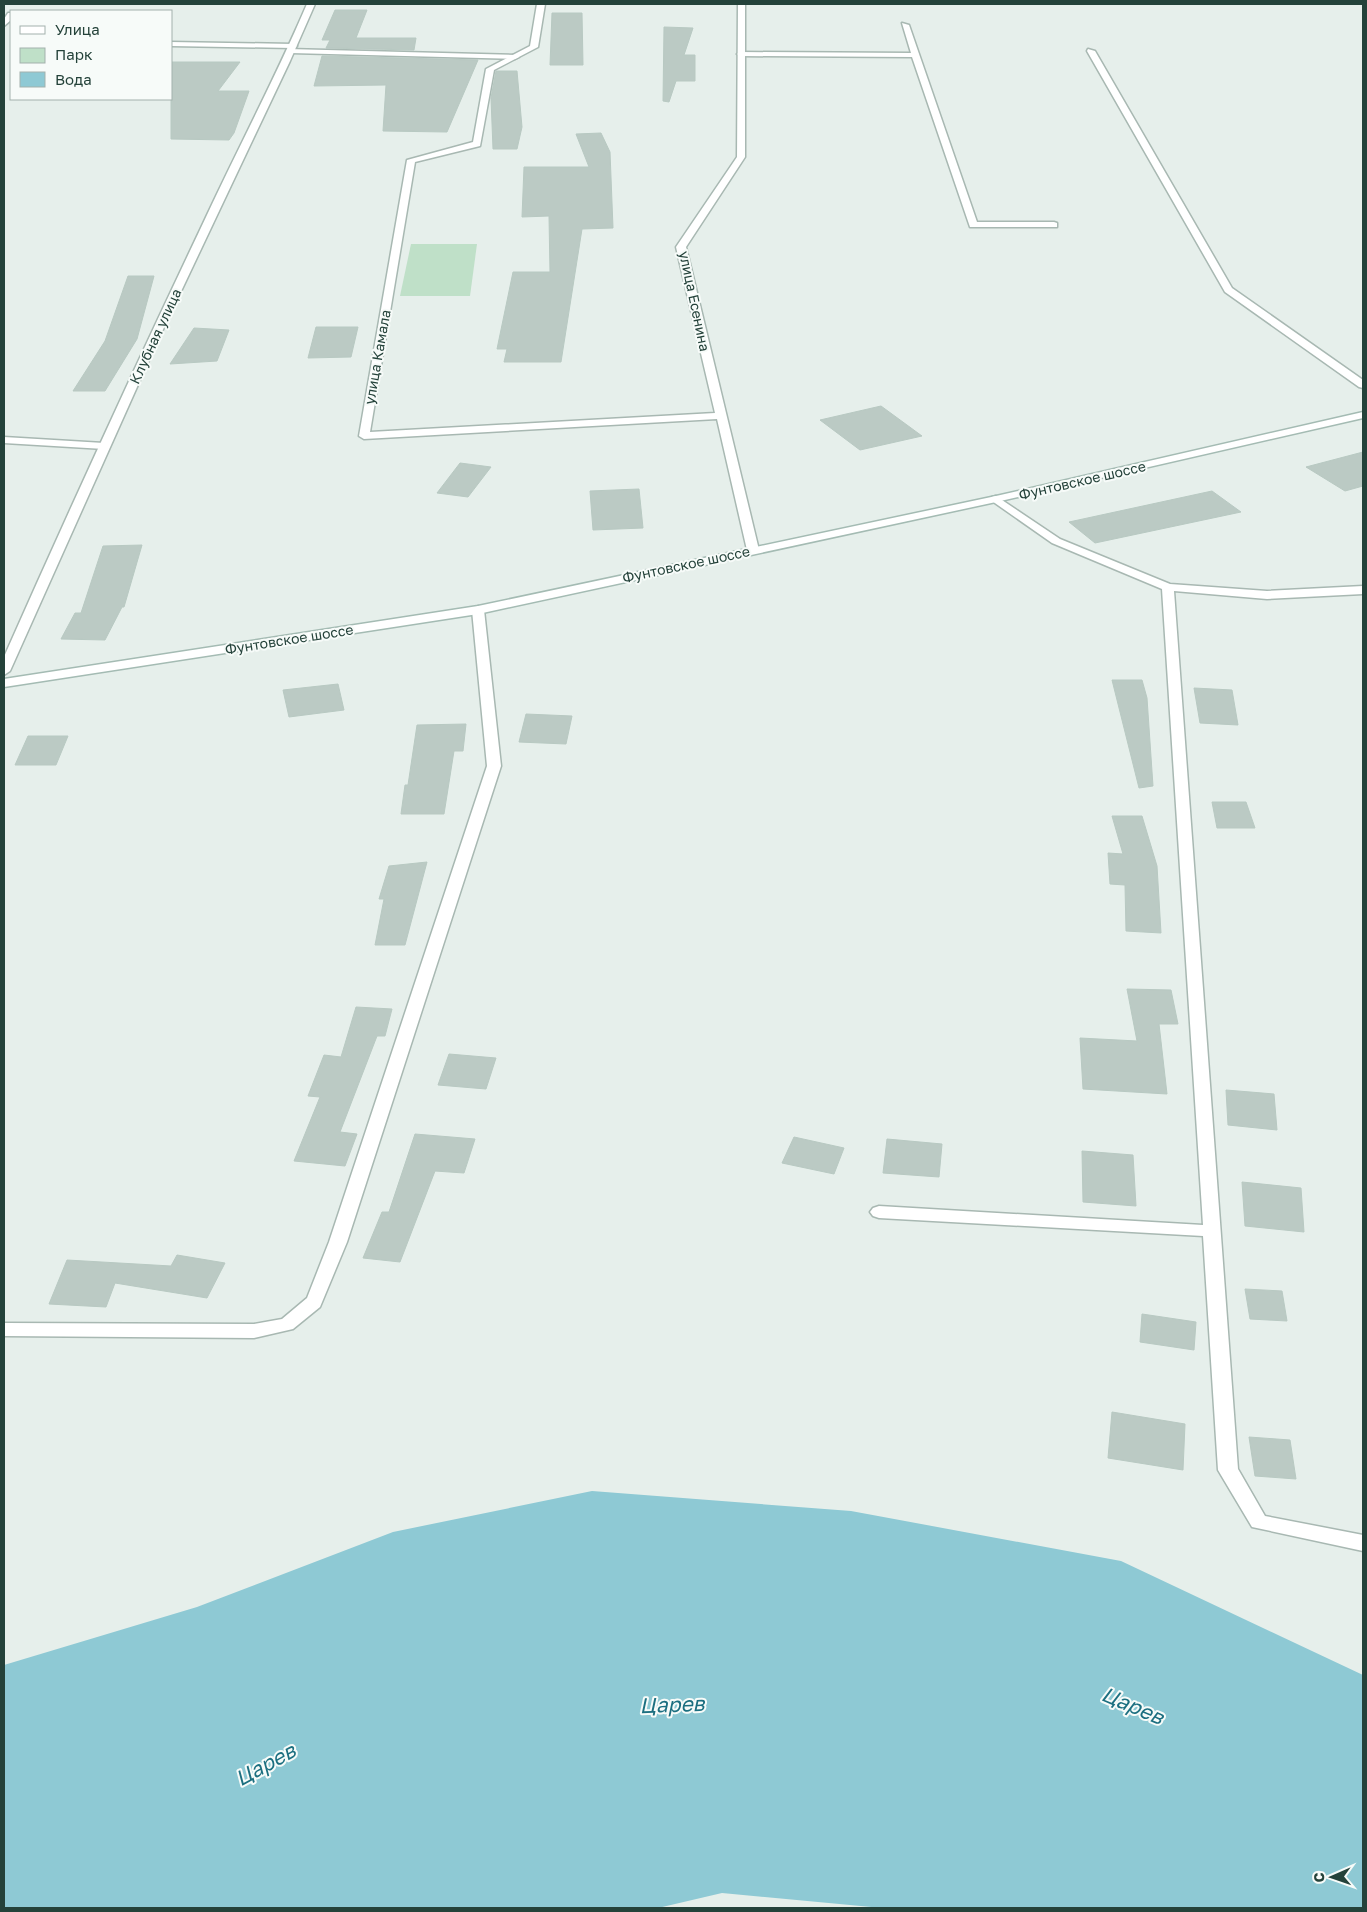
<svg xmlns="http://www.w3.org/2000/svg" width="1367" height="1912" font-family="'Golos Text',sans-serif">
  <rect width="100%" height="100%" fill="#e6efeb"/>
  <path fill="#bfe0c8" d="M411,244H477L470,296H400Z"/>
  <path fill="#8ec9d4" d="M592,1491L851,1511L1121,1561L1363,1675V1908H882L722,1893L658,1908H4V1665L197,1607L393,1532Z"/>
  <path fill="#bbcac4" stroke="#b8c9c2" d="M335,10H367L356,38H416L414,50L326,48L330,40H322Z
    M552,13H582L583,65H550Z
    M664,27L693,28L684,55H695V81H676L669,102L663,101Z
    M322,56L478,60L447,132L383,131L386,85L314,86Z
    M171,62H240L218,91H249L234,133L229,140L171,139Z
    M496,71H517L522,127L517,149H493L491,98Z
    M601,133L610,152L613,228L582,229L561,362H504L507,349H497L513,272H550L549,216L522,217L524,167H589L576,134Z
    M128,276H154L137,339L105,391H73L105,341Z
    M316,327H358L351,357L308,358Z
    M194,328L229,330L217,361L170,364Z
    M881,406L922,436L860,450L820,420Z
    M1363,452V486L1345,491L1306,467Z
    M460,463L491,467L468,497L437,493Z
    M639,489L643,528L593,530L590,491Z
    M1212,491L1241,512L1095,543L1069,522Z
    M142,545L124,607H122L105,640L61,639L75,613H81L103,546Z
    M1112,680H1142L1147,698L1153,786L1139,788Z
    M338,684L344,710L289,717L283,690Z
    M1194,688L1232,690L1238,725L1200,723Z
    M526,714L572,716L566,744L519,742Z
    M466,724L463,751H454L444,814H401L405,785H408L417,725Z
    M28,736H68L56,765H15Z
    M1212,802H1246L1255,828H1217Z
    M1112,816H1142L1157,866L1161,933L1126,931L1125,885L1110,884L1108,853L1123,854Z
    M427,862L405,945H375L384,899H379L389,866Z
    M1127,989L1171,990L1178,1024H1159L1167,1094L1083,1089L1080,1038L1137,1041Z
    M356,1007L392,1009L385,1036H377L340,1132L357,1134L345,1166L294,1161L320,1097L308,1096L324,1055L341,1057Z
    M449,1054L496,1058L486,1089L438,1085Z
    M1226,1090L1274,1094L1277,1130L1228,1125Z
    M415,1134L475,1139L464,1173L435,1171L400,1262L363,1258L382,1212H389Z
    M794,1137L844,1148L834,1174L782,1163Z
    M887,1139L942,1144L939,1177L883,1173Z
    M1082,1151L1133,1155L1136,1206L1083,1202Z
    M1242,1182L1301,1188L1304,1232L1245,1226Z
    M177,1255L225,1263L207,1298L115,1283L106,1307L49,1304L67,1260L171,1266Z
    M1245,1289L1282,1291L1287,1321L1250,1319Z
    M1142,1314L1196,1322L1194,1350L1140,1342Z
    M1112,1412L1185,1424L1183,1470L1108,1458Z
    M1249,1437L1290,1440L1296,1479L1255,1476Z"/>
  <g fill="none" stroke-linecap="round" stroke-linejoin="round">
    <g stroke="#a8b8b2" stroke-width="3">
      <path id="lane" d="M902,23L909,25L977,222H1054L1057,223V227H970L912,57L741,56L737,54L741,52L911,53Z
        M171,42L293,44L297,46L293,48L171,46Z
        M288,49L515,55L519,57L515,59L291,53H288Z
        M1088,49L1095,51L1232,288L1363,380V388L1359,387L1225,292L1087,51Z
        M4,437L104,443L109,446L104,449L4,443Z"/>
    </g>
    <g stroke="#a8b8b2" stroke-width="3">
      <path id="street" d="M307,4H315L290,61L158,340L10,671L4,675V657C67,515 132,373 199,232C234,156 274,81 307,4Z
        M537,4H545L538,47L494,70L480,146L415,162L370,432L715,413L676,247L737,157L738,4H745V157L686,247L759,550L757,552L753,554L747,550L717,419L364,439L359,436L407,160L473,142L486,69L530,46Z
        M8,13H11V20L4,26V19Z
        M996,496L1060,539L1170,584L1267,591L1363,586V594L1267,599L1174,591L1238,1469L1265,1516L1363,1535V1551L1252,1527L1218,1470L1203,1236L879,1218L873,1216L870,1212L873,1208L879,1206L1203,1225L1162,589L1052,543L992,501L990,499L992,497Z
        M478,606L484,610L501,766L347,1242L320,1307L293,1329L254,1338L4,1336V1323L254,1324L282,1319L307,1298L329,1242L487,766L472,610Z"/>
    </g>
    <g stroke="#a4bbb3" stroke-width="3">
      <path id="secondary" d="M1363,412V418L996,502L478,614L4,687V679L478,606L996,496Z"/>
    </g>
    <use href="#lane" fill="#fff" fill-rule="evenodd"/>
    <use href="#street" fill="#fff" fill-rule="evenodd"/>
    <use href="#secondary" fill="#fff" fill-rule="evenodd"/>
  </g>
  <g text-anchor="middle" dominant-baseline="central" stroke-width="4" stroke-linejoin="round" paint-order="stroke">
    <g font-size="14" fill="#24423a" stroke="#f7fbf9">
      <text transform="translate(695 301) rotate(78)">улица Есенина</text>
      <text transform="translate(155 336) rotate(-65)">Клубная улица</text>
      <text transform="translate(377 357) rotate(-80)">улица Камала</text>
      <text transform="translate(1082 480) rotate(-13)">Фунтовское шоссе</text>
      <text transform="translate(686 564) rotate(-12)">Фунтовское шоссе</text>
      <text transform="translate(289 639) rotate(-9)">Фунтовское шоссе</text>
    </g>
    <g font-size="21" font-style="italic" fill="#1c6f80" stroke="#f7fbf9">
      <text transform="translate(672 1704) rotate(-2)">Царев</text>
      <text transform="translate(1133 1705) rotate(23)">Царев</text>
      <text transform="translate(265 1764) rotate(-29)">Царев</text>
    </g>
  </g>
  <rect width="1367" height="1912" fill="none" stroke="#24423a" stroke-width="10"/>
  <rect x="10" y="10" width="162" height="90" fill="#f7fbf9" stroke="#a3b1ad"/>
  <rect x="20" y="26" width="25" height="8" fill="#ffffff" stroke="#a3b1ad"/>
  <text x="55" y="35" font-size="15" fill="#24423a">Улица</text>
  <rect x="20" y="48" width="25" height="15" fill="#bfe0c8" stroke="#a3b1ad"/>
  <text x="55" y="60" font-size="15" fill="#24423a">Парк</text>
  <rect x="20" y="72" width="25" height="15" fill="#8ec9d4" stroke="#a3b1ad"/>
  <text x="55" y="85" font-size="15" fill="#24423a">Вода</text>
  <g transform="translate(1332 1877) rotate(268)" stroke="#f7fbf9" stroke-width="4" paint-order="stroke">
  <path d="M0-4L9 19L0 12L-9 19Z" fill="#24423a"/>
  <text y="-8" font-size="14" font-weight="bold" text-anchor="middle" fill="#24423a">С</text>
  </g>
</svg>
